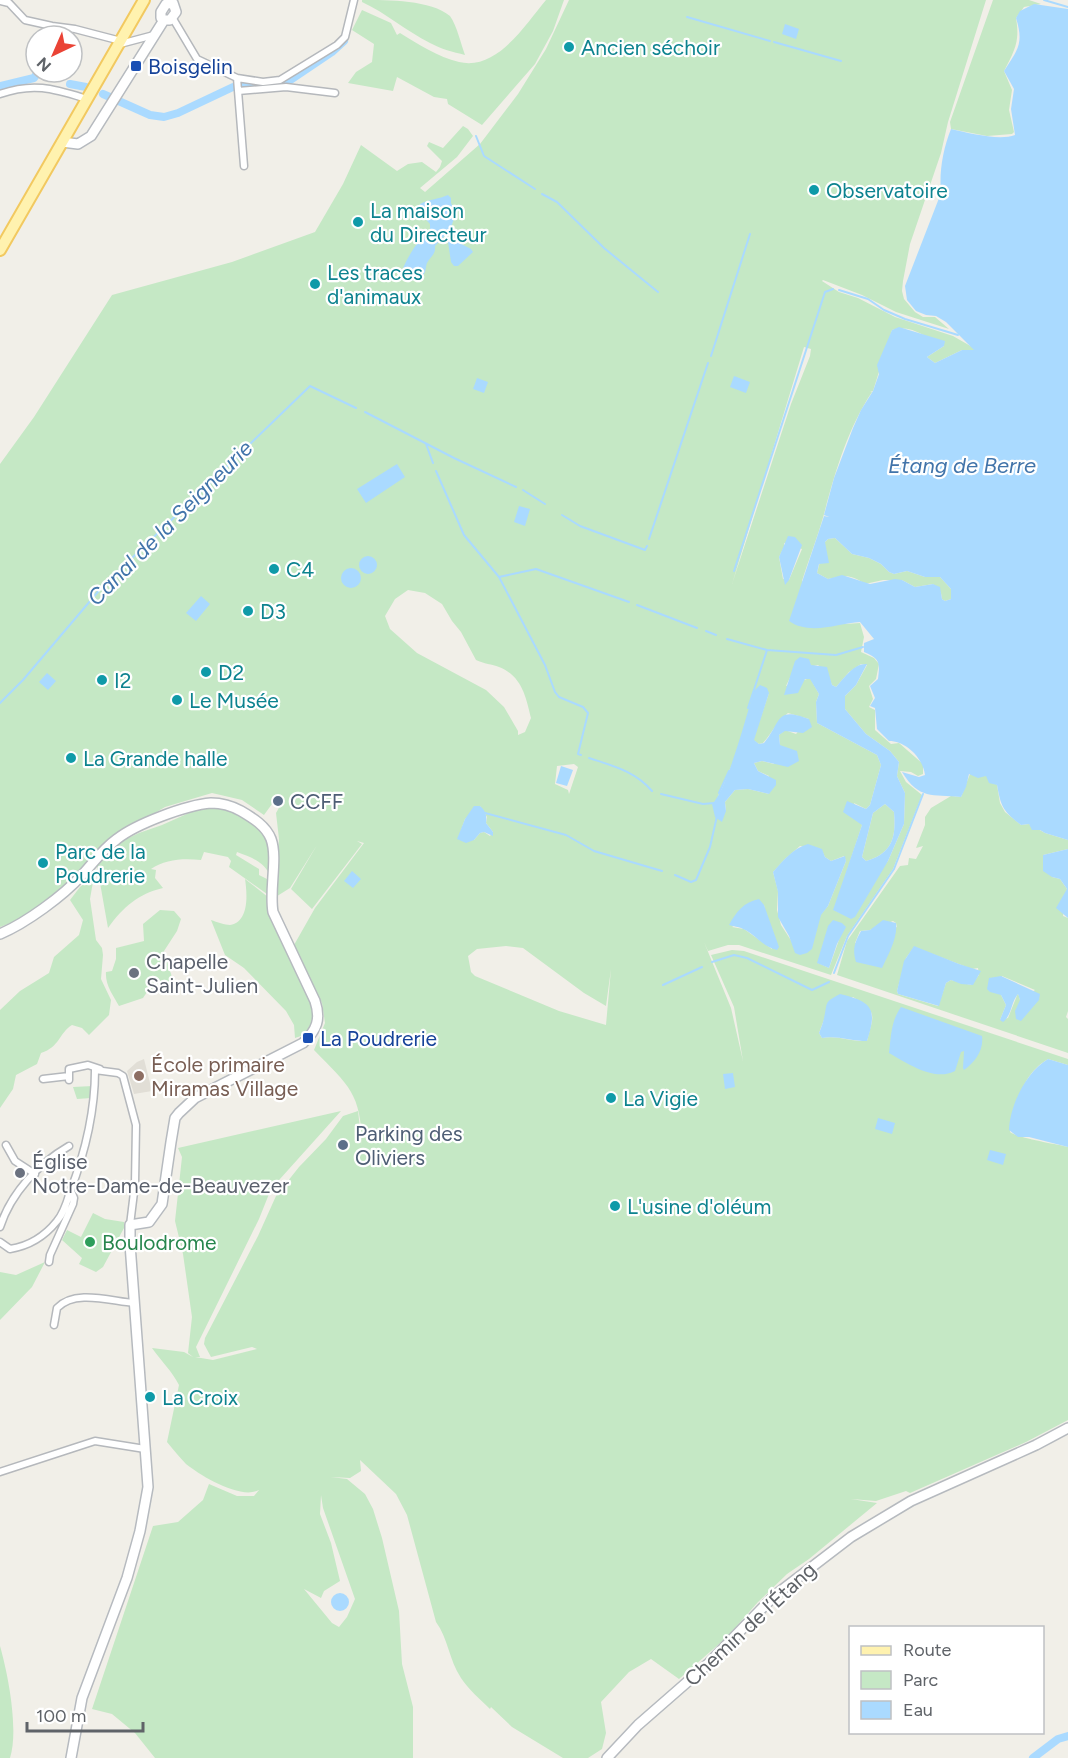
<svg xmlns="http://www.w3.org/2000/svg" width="1068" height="1758" font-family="Figtree,sans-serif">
  <rect width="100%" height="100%" fill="#f1efe8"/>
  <path fill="#e1ded6" d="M144,1059L152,1091L134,1094L127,1071L137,1062Z"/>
  <path fill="#c5e8c5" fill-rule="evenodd" d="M362,0C389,0 431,0 450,16C457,26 461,44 465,55C453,52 441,49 430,43C406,31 386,13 362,2Z
    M546,0H564L553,31L535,64L482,125L448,104L447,99L434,97L397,77L393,91L348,83L356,72L372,62L374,44L352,30L362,10L391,23L397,35L400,33C418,44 438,57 459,62C497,71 525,25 546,0Z
    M569,0H986L948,122L941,153L910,244L903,281L902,291L904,299L915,312L923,317H935L949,329L896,312L862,295L823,280L822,281L839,292L858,298L895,317L953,336L974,348V350H962L935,363L927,357L944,346C928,338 909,323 892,330L873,391L870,392H872C848,428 835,472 824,514C818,536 809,559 802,581L845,624L860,623L864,637L861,652L874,658L879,664L876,679L869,686L873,699L869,707L875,710V730L891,744L899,743L923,764V774L918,776L911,772L900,771L906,782L922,795L893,869L847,936L831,975L739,945H728L708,951L704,942L731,1008L743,1061L734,1007L711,955L732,950L744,951L1068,1059V1065L1048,1059C1021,1075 1016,1105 1010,1132C1017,1138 1056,1144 1068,1147V1420L1026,1442L910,1493L906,1491L876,1501L851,1499L877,1503L809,1559L787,1574L758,1602L727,1637L679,1679L651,1659L629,1672L601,1702L606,1733L602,1749L588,1758H563L512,1727L491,1707L490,1709C480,1699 468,1689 461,1678C449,1660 448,1638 436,1622L407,1515L396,1494L360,1460L361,1471L350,1478L331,1477L347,1479L365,1494L373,1509L382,1538L399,1611L402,1664L413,1707V1758H155L135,1733L112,1714L92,1709L153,1526L178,1522L203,1500L209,1484L237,1496H254L259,1490C241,1500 201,1476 186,1464C179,1457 173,1449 167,1442L179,1385C172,1371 161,1361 152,1348L184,1352L193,1357L188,1353L192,1317L183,1254L175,1221L182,1157L178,1148L341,1111L271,1189L259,1219L196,1347L200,1357H195L213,1360L257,1349L252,1347L211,1357L204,1344L205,1338L258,1236L276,1196L299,1167L326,1139L343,1116L358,1111L362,1145C361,1093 349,1086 314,1050L325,1023L322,1003L294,945L315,908L364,843L357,841L362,844L312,909L291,889L317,845L290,888L274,898L279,839L276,813L280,806L272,804L264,815L242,800L212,793L165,807L112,838L94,854L75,877L29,916L0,927V464L34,417L112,295L232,262L315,232L343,184L361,145L397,171L408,164L422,162L436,172L440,167L442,161L427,146L429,142L443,148L463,126L468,129L473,136L457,157L420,188L425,192L480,144L518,94L546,49ZM804,347L811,349L810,356L791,404L732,584ZM784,543L802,549L789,580L783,579L779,557L784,547ZM408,590L425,593L442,604L452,621L461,632L476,660C484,664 492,664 499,667C522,676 526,697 531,718L525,732L518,735V731L504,707L486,690L417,653L390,629L385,616L395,599ZM861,664L867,665L856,685L845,696V709L866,734L890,751L899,762L897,776L905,793L904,824L888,861L845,915L834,910L862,825L854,803L866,809L870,805L881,765L877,755L817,723L816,702L819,694L810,678L786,686L793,671L818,665L828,675L832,685L836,687L849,672ZM769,693L753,740L759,744L763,743C772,733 777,721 788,713L809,719L796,734L785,730L779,735L780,745L774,764L762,761L754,763L758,771L769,776V794L748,789L735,790L725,802L726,811L712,804L716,801L728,773ZM574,764L578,767L569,794L568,790L555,784L557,766ZM480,806L487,817L486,823L493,832L490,836L484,832L480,833L474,840L458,839L465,819ZM800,846L821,849L825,857L831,861L844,856L846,861L828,906L794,945L781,925L777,910L778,891L773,872L785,859ZM764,905L772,949L744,929L732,927ZM840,937L829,968L818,963ZM506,946L523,948L584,993L606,1006L611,969L606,1025L559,1011L475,976L471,972L468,956L477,949ZM853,997C878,1013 874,1013 867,1041C852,1042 837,1035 822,1038L819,1033L825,1017ZM321,1495L323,1508L355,1599L347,1617L339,1627L332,1623L304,1589L321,1598L324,1591L340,1581L331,1543L320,1514Z
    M993,0H1029L1041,4L1024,7L1016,18C1020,41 1015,50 1004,71L1012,90L1009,110L1014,132L1012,134L987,136L951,129L950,122Z
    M835,538L852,554L869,558L881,564L889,572L894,574L907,571L925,577H940L951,589V599L945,601L942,599L941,593L933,584L915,587L902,580H883L865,584C849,573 844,576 828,579L817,573L825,542L828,539Z
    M970,774L986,775L997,785L1000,803L1005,812L1021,825L1029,824L1045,833L1068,840V849L1043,855L1052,877L1060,879L1067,889L1063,916L1068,918V1011L1066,1017L1068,1019V1053L837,975L847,941L900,866L908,865L909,858L916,859L923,846L916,848L925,825V817L931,808L951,796L961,797ZM893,921L896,923L897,927L855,943L860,931L870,930ZM914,947L972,969L978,968L979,975L971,985L951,980L946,983L938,1006L898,994L897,991L906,958ZM1002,976L1035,990L1020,1000L1018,993L1008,1018L1000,1020L1006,1005L1001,995Z
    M885,804L894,812C896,837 893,853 866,861L862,857L873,813Z
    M214,805C234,811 261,821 268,842C271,851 270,862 270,871L269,873C261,860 250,857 237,852L236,855L259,869V875L267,879V894L229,867L231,861L228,857L204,852L201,860C184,858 165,859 151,869L156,870L155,878L163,888C138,894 123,907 108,928L97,866L122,841L139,833L162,825L198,809Z
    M94,876L90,899L96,940L102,948L103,955L101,979L111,1000L109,1015L89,1035L82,1028L72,1025C59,1033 60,1047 41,1053L37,1064L16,1075L13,1089L0,1108V1010L20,991L49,973L54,957L79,935L83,920L70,900L80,887Z
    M245,879L268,897L315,1008C315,1024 311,1034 295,1038L294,1025L286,1011L244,968L225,955L211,920C217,922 225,925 230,925C250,922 247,892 245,879Z
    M160,910L174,911L181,919L177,931L164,951L175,987L155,994L150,992H147L143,998L119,1006C113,995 105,985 106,972L112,971L116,959V948L144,941L143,924Z
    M93,1086L91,1098L77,1099L73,1087Z
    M93,1213L105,1219L124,1222V1228L103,1267L96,1272L79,1264L82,1258L62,1240L67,1230L81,1237Z
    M45,1262L32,1287L0,1320V1272L16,1275Z
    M0,1646C8,1674 19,1730 10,1758H0Z"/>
  <path fill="#aadaff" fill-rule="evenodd" d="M1034,4L1068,9V840L1045,833L1040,830H1032L1029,824L1021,825C1003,811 1001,807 997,785L989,783L986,776L978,778L969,774L966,787L961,797C932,794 919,800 902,772L919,777L925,775C923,758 906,741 889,741L877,729L875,708L870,706L875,698L870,686L878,679C880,662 880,659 864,652V643L874,639L860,622C839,623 810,636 789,621L824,516L829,517L824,515L834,478L853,428L861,410L873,391L879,374L877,365L892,330L899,327L945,341L944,346L927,357L935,363L962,350H974L946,322L936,316L926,315L916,311L907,300L905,286L941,193C939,172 943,149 951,129C969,133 999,141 1015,135L1011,109L1014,89L1004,71C1018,49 1024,44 1016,18L1020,11ZM835,538L852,554L869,558L881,564L889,572L894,574L907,571L925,577H940L951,589V599L945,601L942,599L940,587L933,584L915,587L902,580L895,579L870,584L842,575L828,579L817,573L819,564L829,563L825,542L828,539Z
    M785,24L799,29L796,39L782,34Z
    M448,195L451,198V203L456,213L450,230L435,246C436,254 431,256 427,263C426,265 426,269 425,272C421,282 407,281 399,279C403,264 418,238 430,231V224L419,212L420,204C430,199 439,199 448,195Z
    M452,239L471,249L473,252L458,266H454L451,262L448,242Z
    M734,376L750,382L746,393L730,387Z
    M477,378L488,382L484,393L473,389Z
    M397,464L405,477L366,503L357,489Z
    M519,506L530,509L525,526L514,522Z
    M788,536L795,537L802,545L789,580L785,585L779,557Z
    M359 565a9 9 0 1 1 18 0a9 9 0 1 1-18 0Z
    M341 578a10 10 0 1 1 20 0a10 10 0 1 1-20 0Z
    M201,596L210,604L196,621L186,613Z
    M800,657L809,659L811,665L827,667L832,685L836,687C845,677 854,663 867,664L856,685L845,696V709L866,734L890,751L899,762L897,776L905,793L904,824L888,861L855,917L851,919L833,910L862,825L843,812L847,801L866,809L870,805L881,765L877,755L817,723L816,702L819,694L810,679H805L798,693L784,695L795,661ZM885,804L894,812C896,837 893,853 866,861L862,857L873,813Z
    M47,673L56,681L48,690L39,682Z
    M760,685L767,688L769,693L754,740L759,744L764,743C782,721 775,706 809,719L812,727L803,733L785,731L779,735L780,745L797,751L799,761L788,767L762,761L754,763L758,771L776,780V785L769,794L748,789L735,790L725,802L726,811L722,822L715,817L712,804C727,791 747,713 754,691Z
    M561,766L573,770L567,786L556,783Z
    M474,806H480C486,811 487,816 486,823L493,832V836L484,832L480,833L474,840L466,843L457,839L465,819Z
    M808,844L822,849L825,857L831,861L845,856L846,861L828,906L821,915L812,949L807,953L800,955L795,953L789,936L778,917V892L773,872C783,861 793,848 808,844Z
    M1068,849V918L1056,908L1067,889L1060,879L1052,877L1043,871V855Z
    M352,871L361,879L353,888L344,881Z
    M759,899L764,905L779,947L777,950C763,947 755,934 743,929C738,926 734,927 729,925C736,912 744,902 759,899Z
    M833,920L842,923L846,927L837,944L829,968L817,963L828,926Z
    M883,920L896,923C898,938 888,955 882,968L856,962C852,949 855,942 861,931L870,930Z
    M914,946L959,964L981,971L973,985L961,984L951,980L946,983L939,1006L898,994L897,991L904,961Z
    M1001,976L1040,994L1039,1000L1021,1021L1016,1019L1015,1011L1020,1000L1018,994C1011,1002 1012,1015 1003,1022L1000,1020L1006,1005L1001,995L990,992L987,989L989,978Z
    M840,994C874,1002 877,1010 867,1041C852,1041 835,1035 822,1038L819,1033C821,1028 823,1023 824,1018C828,1002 823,1003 840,994Z
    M901,1007L982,1036C984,1050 975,1062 964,1070L963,1068L964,1051L961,1052L955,1071C934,1082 907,1063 889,1053C891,1036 891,1021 901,1007Z
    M1048,1059L1068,1065V1147L1029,1137H1018L1009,1130C1010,1105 1026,1072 1048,1059Z
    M733,1073L735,1087L725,1089L723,1074Z
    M878,1118L895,1123L892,1134L875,1129Z
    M990,1150L1006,1154L1003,1165L987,1160Z
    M331 1602a9 9 0 1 1 18 0a9 9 0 1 1-18 0Z"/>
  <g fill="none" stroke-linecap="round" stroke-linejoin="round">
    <path stroke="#aadaff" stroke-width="2" d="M1044,0L1068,7
      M687,17L770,41
      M774,42L841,61
      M476,136L484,156L535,189
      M542,194L557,202L604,248L658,292
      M839,290L868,299L884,310L905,319L958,335
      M711,356L750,234
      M365,412L454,458L516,487
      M426,444L433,463
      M436,471L464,535L499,577L545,665L555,692L559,697L583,707L588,713L578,754L581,755
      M523,490L545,504
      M562,515L580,526L645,550L647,546
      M649,539L708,363
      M734,571L825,292L833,289
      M499,577L536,569L629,602
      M637,605L697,628
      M706,631L716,635
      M727,639L767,650
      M0,703L23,680L102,587L310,386L356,408
      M748,708L767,650L836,655L863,647
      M589,758C613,766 635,771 652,791
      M719,793L729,771
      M661,794L703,804L714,803
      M485,813L566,835L594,851L662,871
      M675,875L691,882L696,880L710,847L717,816
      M712,962L734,955L747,958L812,990L829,982
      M834,973L848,936L894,869L923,794
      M663,985L702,967"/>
    <path stroke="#aadaff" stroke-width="8" d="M70,84L86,87
      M0,86L34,78L38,72
      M103,94L150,115L164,117L178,113L233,87L283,85L332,52L344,41
      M1033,1758L1058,1739L1068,1736"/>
    <g stroke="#b5b8bc" stroke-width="9">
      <path id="street" d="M0,1L9,3L25,20L52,26L75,29L121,41
        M172,17L197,59L237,78L263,82L280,80L337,45L345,37L354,0
        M120,44L154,35
        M237,78L244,166
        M238,91L286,87L335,93
        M0,94C34,82 54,89 87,99
        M43,1079L69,1076
        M69,1080V1069L88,1065L100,1069
        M6,1145L15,1161L35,1174
        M0,1227C11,1193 38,1164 69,1146
        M0,1242L10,1249C29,1246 45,1236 57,1221C64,1213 67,1202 70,1192C85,1153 95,1112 95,1070L118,1073L123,1076L136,1125L135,1184L130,1225
        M49,1262L50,1255L73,1204L74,1198L71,1191
        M54,1325L57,1308C75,1289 110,1301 134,1303
        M0,1472L95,1441L145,1449"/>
    </g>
    <g stroke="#b6babf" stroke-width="12">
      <path id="secondary" d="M164,20L161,18V12L166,4L173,3
        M164,20H170L176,12L173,3
        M62,142L78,144L91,136L164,20
        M0,934C26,923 63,896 82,875C93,863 103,849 117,839C136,824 186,805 211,803C222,803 232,806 241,811C253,818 266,826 271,839C278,858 269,890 273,912L315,1001C321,1019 317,1030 303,1043L195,1098L179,1113L175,1118L171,1142L162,1204L149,1222L130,1225V1244L148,1487L140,1531L127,1578L82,1698L71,1758
        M607,1758L638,1725L709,1663L774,1596L851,1537L911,1501L1036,1445L1068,1428"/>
    </g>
    <g stroke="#f2c960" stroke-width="14">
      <path id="primary" d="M0,250L144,0"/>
    </g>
    <use href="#street" stroke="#fff" stroke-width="6"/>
    <use href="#secondary" stroke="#fff" stroke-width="9"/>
    <use href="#primary" stroke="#fff2af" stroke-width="10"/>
  </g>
  <g fill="#0f9aa8" stroke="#fff" stroke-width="2">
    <circle cx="569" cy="47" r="6"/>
    <circle cx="814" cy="190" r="6"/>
    <circle cx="358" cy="222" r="6"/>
    <circle cx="315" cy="284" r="6"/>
    <circle cx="274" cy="569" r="6"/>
    <circle cx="248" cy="611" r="6"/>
    <circle cx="206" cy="672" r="6"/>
    <circle cx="102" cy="680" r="6"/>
    <circle cx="177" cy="700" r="6"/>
    <circle cx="71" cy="758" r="6"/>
    <circle cx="43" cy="863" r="6"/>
    <circle cx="611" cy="1098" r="6"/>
    <circle cx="615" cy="1206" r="6"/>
    <circle cx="150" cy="1397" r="6"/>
  </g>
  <g fill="#1a4fb4" stroke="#fff" stroke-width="2">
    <rect x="130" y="60" width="12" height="12" rx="3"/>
    <rect x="302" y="1032" width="12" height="12" rx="3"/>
  </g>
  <g fill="#5c6f8a" stroke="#fff" stroke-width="2">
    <circle cx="278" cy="801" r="6"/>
    <circle cx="343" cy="1145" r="6"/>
  </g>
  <g fill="#6b7280" stroke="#fff" stroke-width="2">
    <circle cx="134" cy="973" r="6"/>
    <circle cx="20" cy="1173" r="6"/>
  </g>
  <circle fill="#8d6e63" stroke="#fff" stroke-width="2" cx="139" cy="1076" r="6"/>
  <circle fill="#2e9e5b" stroke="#fff" stroke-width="2" cx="90" cy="1242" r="6"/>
  <g text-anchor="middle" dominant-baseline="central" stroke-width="4.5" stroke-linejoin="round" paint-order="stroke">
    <g font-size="21" fill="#0d838f" stroke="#fff" text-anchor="start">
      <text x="581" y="47">Ancien séchoir</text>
      <text x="826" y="190">Observatoire</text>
      <text x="370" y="210">La maison<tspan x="370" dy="24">du Directeur</tspan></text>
      <text x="327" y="272">Les traces<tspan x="327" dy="24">d'animaux</tspan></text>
      <text x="286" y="569">C4</text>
      <text x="260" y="611">D3</text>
      <text x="218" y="672">D2</text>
      <text x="114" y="680">I2</text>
      <text x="189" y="700">Le Musée</text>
      <text x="83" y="758">La Grande halle</text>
      <text x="55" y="851">Parc de la<tspan x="55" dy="24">Poudrerie</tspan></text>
      <text x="623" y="1098">La Vigie</text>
      <text x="627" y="1206">L'usine d'oléum</text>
      <text x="162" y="1397">La Croix</text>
    </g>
    <g font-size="21" fill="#164399" stroke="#fff" text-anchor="start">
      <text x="148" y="66">Boisgelin</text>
      <text x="320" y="1038">La Poudrerie</text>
    </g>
    <g font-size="21" fill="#4e5e75" stroke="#fff" text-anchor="start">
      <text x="290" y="801">CCFF</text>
      <text x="355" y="1133">Parking des<tspan x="355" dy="24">Oliviers</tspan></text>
    </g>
    <g font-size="21" fill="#5b616d" stroke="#fff" text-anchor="start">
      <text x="146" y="961">Chapelle<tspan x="146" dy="24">Saint-Julien</tspan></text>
      <text x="32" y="1161">Église<tspan x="32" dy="24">Notre-Dame-de-Beauvezer</tspan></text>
    </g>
    <g font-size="21" fill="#785e54" stroke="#fff" text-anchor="start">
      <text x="151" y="1064">École primaire<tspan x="151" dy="24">Miramas Village</tspan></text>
    </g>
    <g font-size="21" fill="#27864d" stroke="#fff" text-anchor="start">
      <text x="102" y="1242">Boulodrome</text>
    </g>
    <g font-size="21" fill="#5f6368" stroke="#fff">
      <text transform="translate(750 1624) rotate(-43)">Chemin de l’Étang</text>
    </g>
    <g font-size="22" font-style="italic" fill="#4174aa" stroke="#fff">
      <text x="962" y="465">Étang de Berre</text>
      <text transform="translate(170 523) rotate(-45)">Canal de la Seigneurie</text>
    </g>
  </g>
  <rect x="849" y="1626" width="195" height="108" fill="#ffffff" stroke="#bfc1c3" stroke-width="1.5"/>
  <rect x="861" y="1646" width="30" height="9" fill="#fff2af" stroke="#bfc1c3" stroke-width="1.5"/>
  <text x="903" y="1656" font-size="18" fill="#5f6368">Route</text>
  <rect x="861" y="1671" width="30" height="18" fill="#c5e8c5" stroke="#bfc1c3" stroke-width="1.5"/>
  <text x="903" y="1686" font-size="18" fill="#5f6368">Parc</text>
  <rect x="861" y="1701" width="30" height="18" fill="#aadaff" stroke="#bfc1c3" stroke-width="1.5"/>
  <text x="903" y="1716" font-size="18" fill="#5f6368">Eau</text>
  <g transform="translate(54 54) rotate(224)"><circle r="28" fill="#ffffff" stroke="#bfc1c3" stroke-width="1.5"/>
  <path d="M0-4.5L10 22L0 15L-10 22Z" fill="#ea4335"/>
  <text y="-9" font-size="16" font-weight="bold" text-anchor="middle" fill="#5f6368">N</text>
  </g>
  <path d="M27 1722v9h116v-9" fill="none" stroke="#5f6368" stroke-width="3"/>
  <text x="36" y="1722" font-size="18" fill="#5f6368" stroke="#ffffff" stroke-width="4.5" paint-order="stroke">100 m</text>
</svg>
